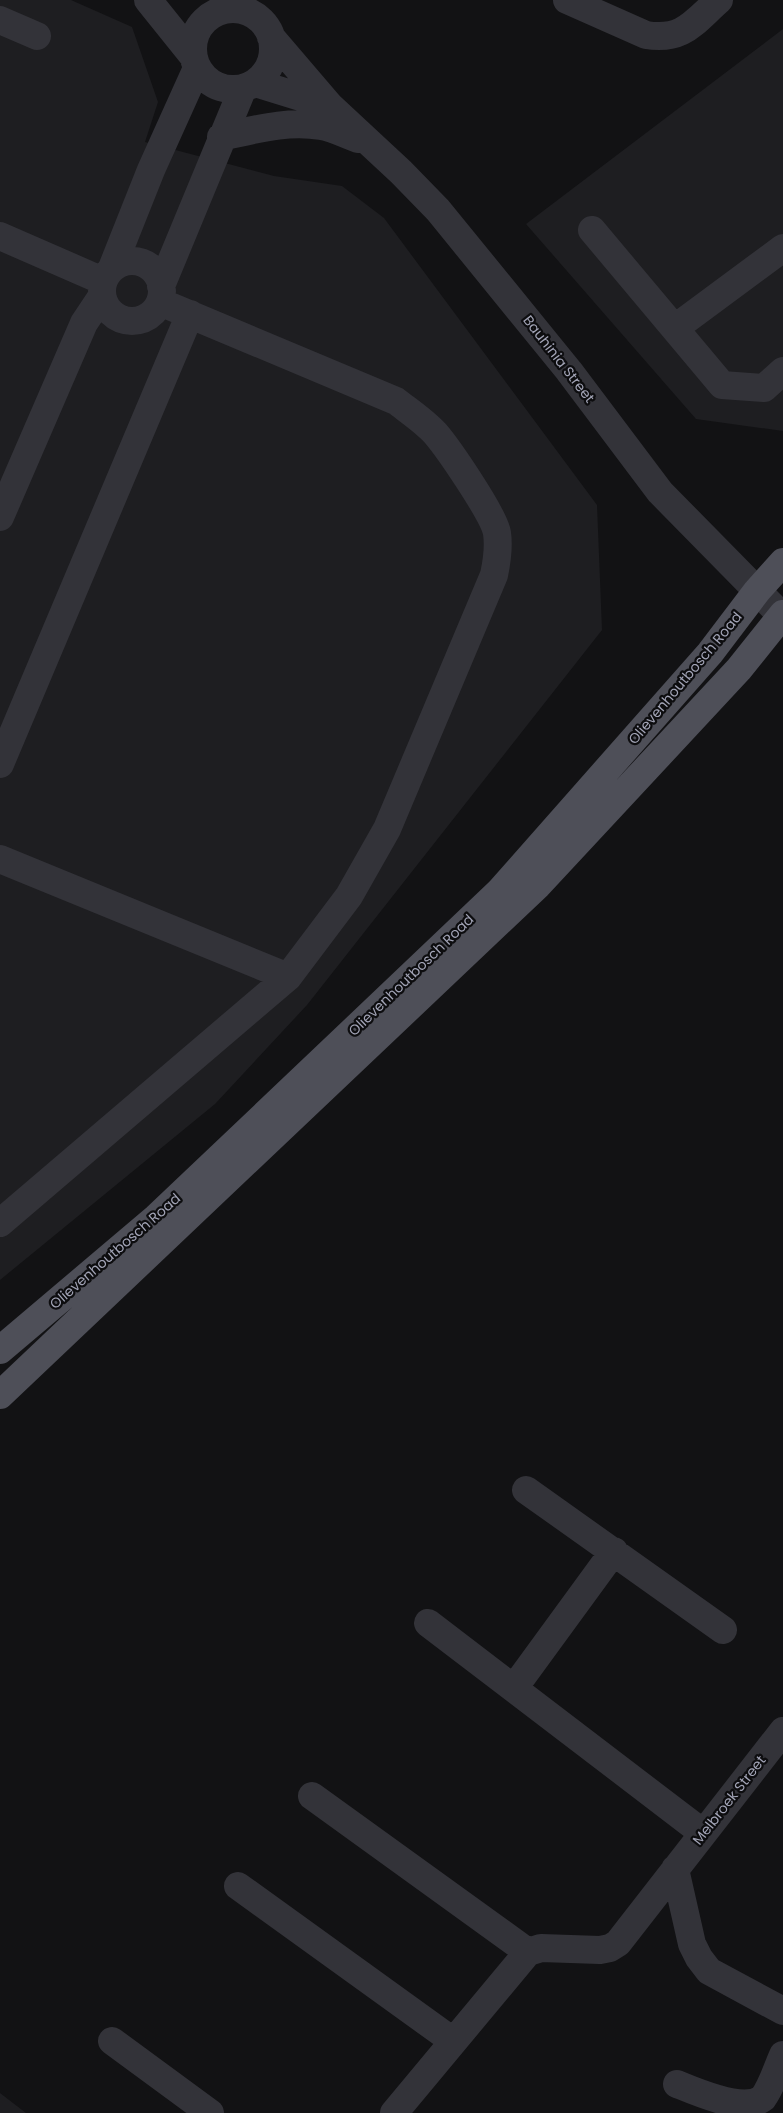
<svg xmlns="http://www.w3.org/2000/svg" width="783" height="2113" font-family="Poppins,sans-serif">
  <rect width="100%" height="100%" fill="#121214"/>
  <path fill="#1e1e21" d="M0,0H71L132,27L158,102L145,142L274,176L342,186L384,218L597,505L602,630L307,1005L215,1104L0,1280Z
    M783,29V431L696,419L526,224Z
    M0,2093L26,2113H0Z"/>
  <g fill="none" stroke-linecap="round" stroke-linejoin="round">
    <path stroke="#333339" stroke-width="28" d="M148,0L193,56
      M567,0L646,35C683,41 693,23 719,0
      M193 49a40 40 0 1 1 80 0a40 40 0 1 1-80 0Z
      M0,20L37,36
      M271,37L330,106L401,172L438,210L569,371L660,492L782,616
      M255,83L330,106
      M221,137C254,130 287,120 321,126C334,128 346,135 358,139
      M592,230L722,385L764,388L783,371
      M0,236L103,281
      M102 291a30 30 0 1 1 60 0a30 30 0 1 1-60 0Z
      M112,268L151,170L197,68
      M161,286L243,88
      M675,328L783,248
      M0,517L84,323L102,296
      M0,764L190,314
      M0,859L288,977
      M0,1223L288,977L349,896L387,829L494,575C497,561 499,547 497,533C494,515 448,448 435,433C424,421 409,411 396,401L160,302
      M526,1490L723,1630
      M428,1623L703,1833
      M514,1688L614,1551
      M312,1796L528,1952
      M675,1869L692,1944L699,1958L709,1971L783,2011
      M238,1886L453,2041
      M112,2041L210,2113
      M677,2084C699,2093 744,2113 763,2098C772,2086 777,2068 783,2055
      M394,2113L528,1952L541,1948L600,1950L610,1948L618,1943L783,1731"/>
    <path stroke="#4e4f58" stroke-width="28" d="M0,1350L156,1218L499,892L710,653L757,591L783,562
      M0,1395L538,885L739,669L783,614"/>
  </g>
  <g text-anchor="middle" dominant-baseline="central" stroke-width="4.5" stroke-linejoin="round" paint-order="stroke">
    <g font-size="14" fill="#a2a4b6" stroke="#0d0d0f">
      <text transform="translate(559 359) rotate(52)">Bauhinia Street</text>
      <text transform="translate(685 678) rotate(-50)">Olievenhoutbosch Road</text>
      <text transform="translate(411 975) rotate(-44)">Olievenhoutbosch Road</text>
      <text transform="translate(115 1251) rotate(-41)">Olievenhoutbosch Road</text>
      <text transform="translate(729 1800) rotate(-52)">Melbroek Street</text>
    </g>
  </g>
</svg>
